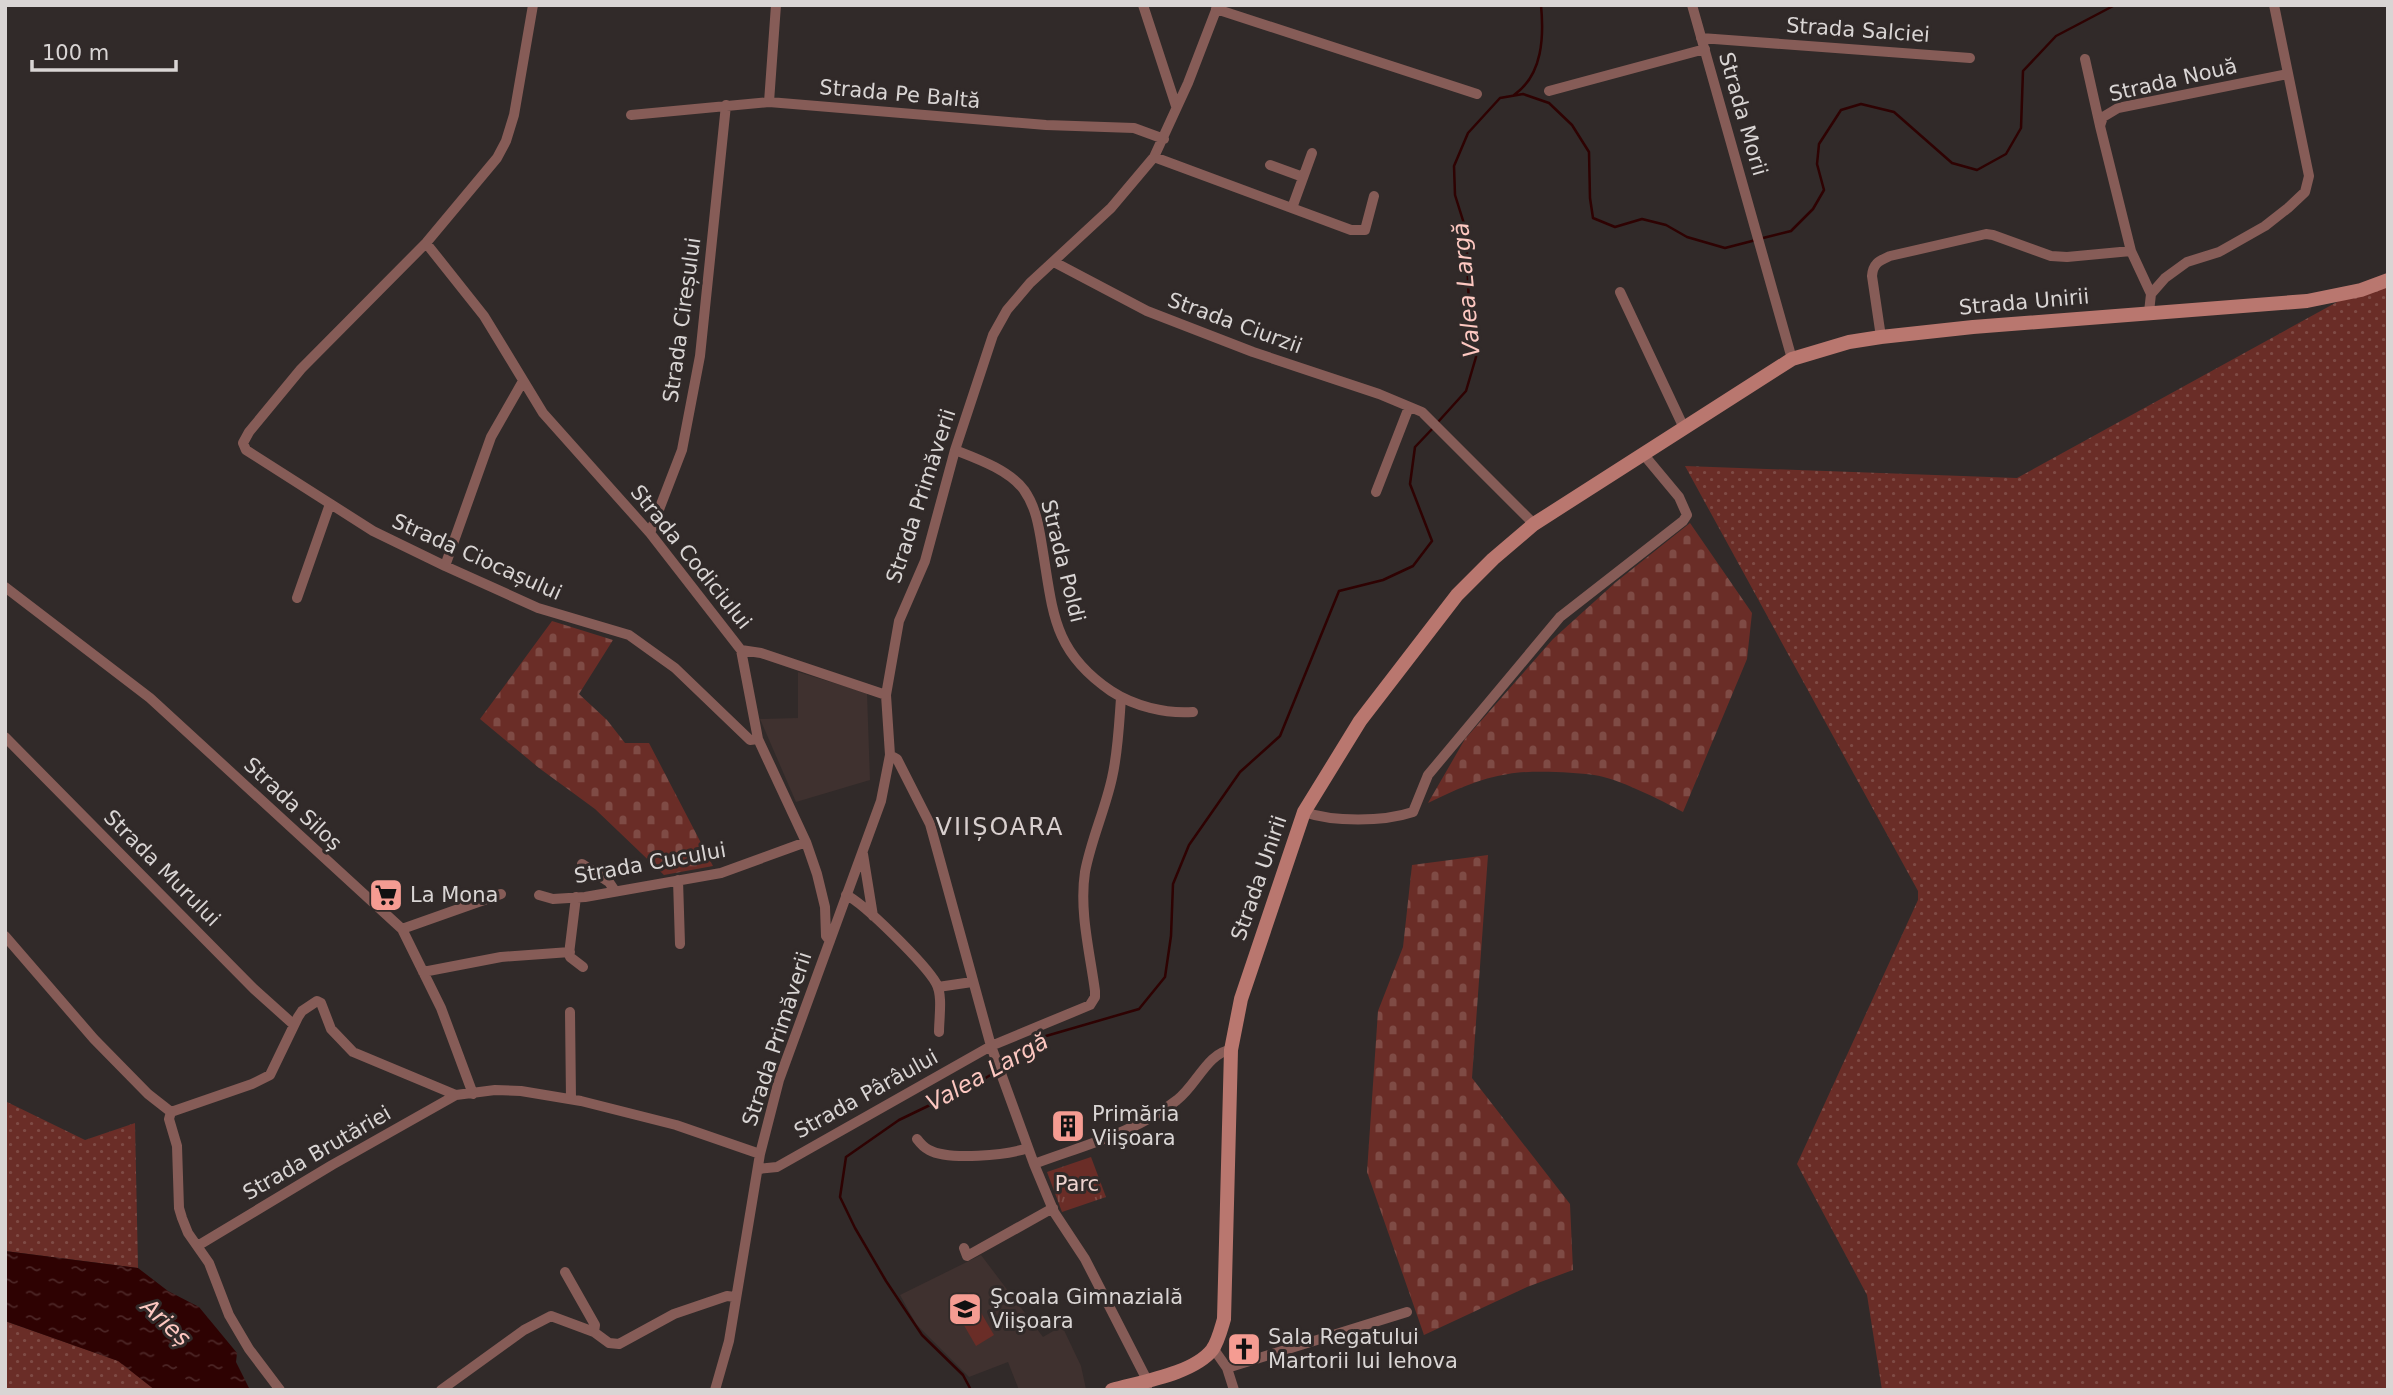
<svg xmlns="http://www.w3.org/2000/svg" width="2393" height="1395" font-family="'DejaVu Sans',sans-serif">
  <defs>
    <pattern id="grass-dots" width="8" height="8" patternUnits="userSpaceOnUse" patternTransform="scale(1.75)"><rect width="8" height="8" fill="#6a2d27"/><path d="M2 2h.1M6 6h.1" fill="none" stroke="#7f4b45" stroke-width="1.8" stroke-linecap="round"/></pattern>
    <pattern id="cemetery-stones" width="16" height="16" patternUnits="userSpaceOnUse" patternTransform="scale(1.75)"><rect width="16" height="16" fill="#6a2d27"/><path d="M2 7V4a2 2 0 0 1 4 0v3zM10 15v-3a2 2 0 0 1 4 0v3z" fill="#7f4b45"/></pattern>
    <pattern id="park-tufts" width="24" height="20" patternUnits="userSpaceOnUse" patternTransform="scale(1.75)"><rect width="24" height="20" fill="#6a2d27"/><path d="M3 7l-1-3M5 7V3M7 7l1-3M15 17l-1-3M17 17v-4M19 17l1-3" fill="none" stroke="#7f4b45"/></pattern>
    <pattern id="water-ripples" width="26" height="14" patternUnits="userSpaceOnUse" patternTransform="scale(1.75)"><rect width="26" height="14" fill="#2e0202"/><path d="M2 4q2-2 4 0t4 0M15 11q2-2 4 0t4 0" fill="none" stroke="#4c2626"/></pattern>
  </defs>
  <rect width="100%" height="100%" fill="#312a29"/>
  <path fill="#3f312f" d="M798,672L867,693L870,780L796,802L760,719L798,718Z
    M981,1255L1043,1337L1062,1326L1081,1366L1086,1389L1019,1390L1008,1362L969,1377L916,1324L900,1295Z"/>
  <path fill="url(#grass-dots)" d="M2388,274V1390H1882L1867,1295L1797,1164L1918,900V891L1685,466L2017,478Z
    M5,1101L85,1140L135,1123L138,1268L5,1251Z
    M5,1321L119,1361L155,1390H5Z"/>
  <path fill="url(#cemetery-stones)" d="M1690,523L1752,613L1747,659L1683,812C1661,800 1617,778 1594,775C1572,772 1530,770 1508,774C1480,778 1453,791 1428,803L1465,739L1553,639L1616,582Z
    M552,621L613,640L579,694L607,720L625,743H649L713,866L664,875L595,809L539,768L480,719Z
    M1488,855L1472,1078L1570,1204L1573,1270L1527,1287L1424,1335L1367,1172L1378,1011L1403,947L1412,865Z"/>
  <path fill="url(#park-tufts)" d="M1091,1157L1106,1197L1062,1212L1047,1172Z"/>
  <path fill="#6a2d27" d="M969,1292L994,1335L976,1346L951,1303Z"/>
  <path fill="url(#water-ripples)" d="M5,1251L138,1268L168,1291L199,1307L237,1353L236,1362L250,1390H155L118,1361L5,1321Z"/>
  <g fill="none" stroke-linecap="round" stroke-linejoin="round">
    <path stroke="#2e0202" stroke-width="2.5" d="M1514,95C1543,75 1544,36 1541,5
      M1763,238L1791,231L1813,209L1824,190L1817,164L1819,144L1841,110L1861,104L1894,112L1952,163L1977,170L2006,154L2021,128L2023,71L2056,36L2115,5
      M1438,422L1466,391L1476,357L1469,307L1466,230L1455,195L1454,166L1468,133L1500,98L1523,94L1549,103L1572,125L1589,152L1590,198L1593,218L1615,227L1642,219L1666,225L1687,237L1725,248L1756,240
      M1003,1066L1046,1036L1139,1009L1165,977L1171,936L1173,884L1189,845L1240,772L1280,736L1339,591L1383,580L1413,566L1432,541L1410,484L1415,447L1434,427
      M971,1390L963,1375L922,1335L886,1281L855,1228L840,1197L846,1157L899,1120L984,1079L995,1072"/>
    <path stroke="#865c57" stroke-width="10" d="M533,5L514,115L506,141L497,158L426,243L301,369L249,432L243,443L246,450L373,531L445,566L538,608L629,635L675,668L750,740L758,739
      M1143,5L1176,106
      M1692,5L1792,359
      M1216,9L1477,94
      M1701,38L1970,58
      M2085,59L2100,126
      M1549,91L1705,49
      M769,102L776,5
      M631,115L769,102L1046,125L1134,128L1164,139
      M1154,157L1351,230H1365L1374,196
      M1270,165L1303,177
      M1292,208L1312,153
      M426,243L484,316L543,413L650,533L741,650L758,739L806,842L817,874L825,907L826,936L830,941
      M1054,262L1147,311L1253,352L1379,394L1422,412L1534,524
      M1620,292L1684,428
      M2151,294L2165,278L2187,262L2219,252L2265,226L2288,208L2305,192L2309,176L2274,5
      M2149,312L2151,294L2131,251L2100,126L2103,117L2118,108L2288,74
      M1881,337L1872,276C1873,263 1879,261 1890,256L1986,234L1993,235L2051,256L2067,257L2131,251
      M955,450C978,459 1009,470 1024,490C1036,507 1039,527 1042,546C1053,611 1052,651 1111,691C1134,706 1165,714 1193,712
      M1376,492L1409,407
      M650,533L682,450L700,356L726,105
      M445,566L491,437L523,381
      M5,587L150,698L402,929L441,1008L473,1094
      M297,598L330,504
      M741,650L761,653L886,695
      M5,737L254,989L293,1024
      M890,755L897,759L930,824L991,1046L1034,1164L1054,1212L1085,1259L1147,1380V1390
      M1304,812C1333,822 1383,822 1413,812L1428,775L1560,617L1683,521L1687,515L1679,497L1644,455
      M863,854L873,916
      M582,864L609,882L615,891
      M678,880L680,944
      M539,895L553,899L585,897L721,873L806,842
      M846,895C864,903 926,965 936,983C943,995 939,1018 939,1032
      M576,897L569,954L570,957L583,967
      M402,929L501,894
      M5,936L94,1039L148,1094L171,1112
      M423,972L501,957L570,952
      M938,987L972,982
      M570,1012L571,1099
      M171,1112L252,1084L270,1075L298,1017L302,1011L317,1001L321,1003L331,1029L353,1052L456,1095L495,1090L521,1091L581,1101L676,1125L760,1154
      M171,1112L169,1119L177,1146L179,1208L182,1218L188,1233L209,1263L229,1315L249,1349L280,1390
      M917,1139C920,1143 925,1148 929,1150C949,1161 1007,1155 1028,1148
      M1034,1164C1082,1146 1137,1132 1177,1100C1196,1086 1208,1052 1231,1050
      M758,1169L777,1167L991,1046L1090,1005L1095,997V991C1090,953 1079,911 1085,872C1091,840 1105,810 1112,778C1118,752 1119,725 1121,698
      M199,1245L332,1165L456,1095
      M964,1248L967,1256L1053,1208
      M565,1272L595,1325L594,1332
      M1213,1348L1227,1368L1234,1390
      M1227,1368L1407,1312
      M441,1390L524,1330L551,1316L594,1332L609,1343L619,1344L674,1314L727,1296L735,1297
      M715,1390L729,1341L760,1154L779,1080L881,801L890,755L886,695L899,621L925,561L955,450L993,335L1007,310L1030,283L1111,208L1154,157L1188,83L1218,5"/>
    <path stroke="#b9776f" stroke-width="14" d="M1112,1390C1140,1382 1193,1374 1212,1350C1218,1342 1221,1329 1224,1319L1231,1050L1241,999L1304,812L1360,721L1457,595L1493,559L1534,524L1792,359L1849,342L1881,337L1973,327L2307,301L2361,290L2388,280"/>
  </g>
  <defs>
    <g id="supermarket-square" transform="scale(1.75)"><rect x="-9" y="-9" width="18" height="18" rx="4" fill="#f59c92" stroke="#312a29"/><path d="M-6-5.5h2.5l.6 2H6L4.5 2H-2.5L-4.4-4H-6ZM-1.5 3.2a1.3 1.3 0 1 0 .1 0ZM3 3.2a1.3 1.3 0 1 0 .1 0Z" fill="#111"/></g>
    <g id="building-square" transform="scale(1.75)"><rect x="-9" y="-9" width="18" height="18" rx="4" fill="#f59c92" stroke="#312a29"/><path d="M-4-6H4V6H1V3H-1V6H-4ZM-2.5-4.3h1.7v1.8h-1.7ZM.8-4.3h1.7v1.8H.8ZM-2.5-1h1.7V.8h-1.7ZM.8-1h1.7V.8H.8Z" fill="#111"/></g>
    <g id="school-square" transform="scale(1.75)"><rect x="-9" y="-9" width="18" height="18" rx="4" fill="#f59c92" stroke="#312a29"/><path d="M0-5L7-2L0 1L-7-2ZM-4 1L0 2.5L4 1V4Q0 6-4 4Z" fill="#111"/></g>
    <g id="church-square" transform="scale(1.75)"><rect x="-9" y="-9" width="18" height="18" rx="4" fill="#f59c92" stroke="#312a29"/><path d="M-1.2-6h2.4v3.5h3.3v2.4h-3.3V6h-2.4V-.1h-3.3v-2.4h3.3Z" fill="#111"/></g>
  </defs>
  <g fill-rule="evenodd">
    <use href="#supermarket-square" x="386" y="895"/>
    <use href="#building-square" x="1068" y="1126"/>
    <use href="#school-square" x="965" y="1309"/>
    <use href="#church-square" x="1244" y="1349"/>
  </g>
  <g text-anchor="middle" dominant-baseline="central" stroke-width="6" stroke-linejoin="round" paint-order="stroke">
    <g font-size="21" fill="#d9d5d4" stroke="#312a29">
      <text transform="translate(1858 30) rotate(4)">Strada Salciei</text>
      <text transform="translate(2173 80) rotate(-13)">Strada Nouă</text>
      <text transform="translate(900 94) rotate(5)">Strada Pe Baltă</text>
      <text transform="translate(1743 114) rotate(74)">Strada Morii</text>
      <text transform="translate(2024 302) rotate(-5)">Strada Unirii</text>
      <text transform="translate(682 320) rotate(-82)">Strada Cireșului</text>
      <text transform="translate(1235 323) rotate(20)">Strada Ciurzii</text>
      <text transform="translate(921 496) rotate(-72)">Strada Primăverii</text>
      <text transform="translate(477 557) rotate(24)">Strada Ciocașului</text>
      <text transform="translate(691 557) rotate(51)">Strada Codiciului</text>
      <text transform="translate(1063 561) rotate(76)">Strada Poldi</text>
      <text transform="translate(293 804) rotate(43)">Strada Siloș</text>
      <text transform="translate(650 863) rotate(-10)">Strada Cucului</text>
      <text transform="translate(162 868) rotate(45)">Strada Murului</text>
      <text transform="translate(1259 878) rotate(-71)">Strada Unirii</text>
      <text transform="translate(777 1039) rotate(-72)">Strada Primăverii</text>
      <text transform="translate(866 1094) rotate(-29)">Strada Pârâului</text>
      <text transform="translate(317 1153) rotate(-30)">Strada Brutăriei</text>
    </g>
    <g font-size="21" fill="#d9d5d4" stroke="#312a29" text-anchor="start">
      <text x="410" y="895">La Mona</text>
      <text x="1092" y="1114">Primăria<tspan x="1092" dy="24">Viişoara</tspan></text>
      <text x="990" y="1297">Şcoala Gimnazială<tspan x="990" dy="24">Viişoara</tspan></text>
      <text x="1268" y="1337">Sala Regatului<tspan x="1268" dy="24">Martorii lui Iehova</tspan></text>
    </g>
    <g font-size="21" fill="#efd4d0" stroke="#312a29">
      <text x="1077" y="1184">Parc</text>
    </g>
    <g font-size="23" font-style="italic" fill="#fdc8c1" stroke="#312a29">
      <text transform="translate(1466 290) rotate(-95)">Valea Largă</text>
      <text transform="translate(987 1072) rotate(-29)">Valea Largă</text>
      <text transform="translate(166 1322) rotate(43)">Arieș</text>
    </g>
    <g font-size="24" letter-spacing="2" fill="#d8cfce" stroke="#312a29">
      <text x="1000" y="827">VIIȘOARA</text>
    </g>
  </g>
  <rect width="2393" height="1395" fill="none" stroke="#d9d5d4" stroke-width="14"/>
  <path d="M32 60v10h144v-10" fill="none" stroke="#d9d5d4" stroke-width="3.5"/>
  <text x="42" y="60" font-size="21" fill="#d9d5d4" stroke="#312a29" stroke-width="5" paint-order="stroke">100 m</text>
</svg>
